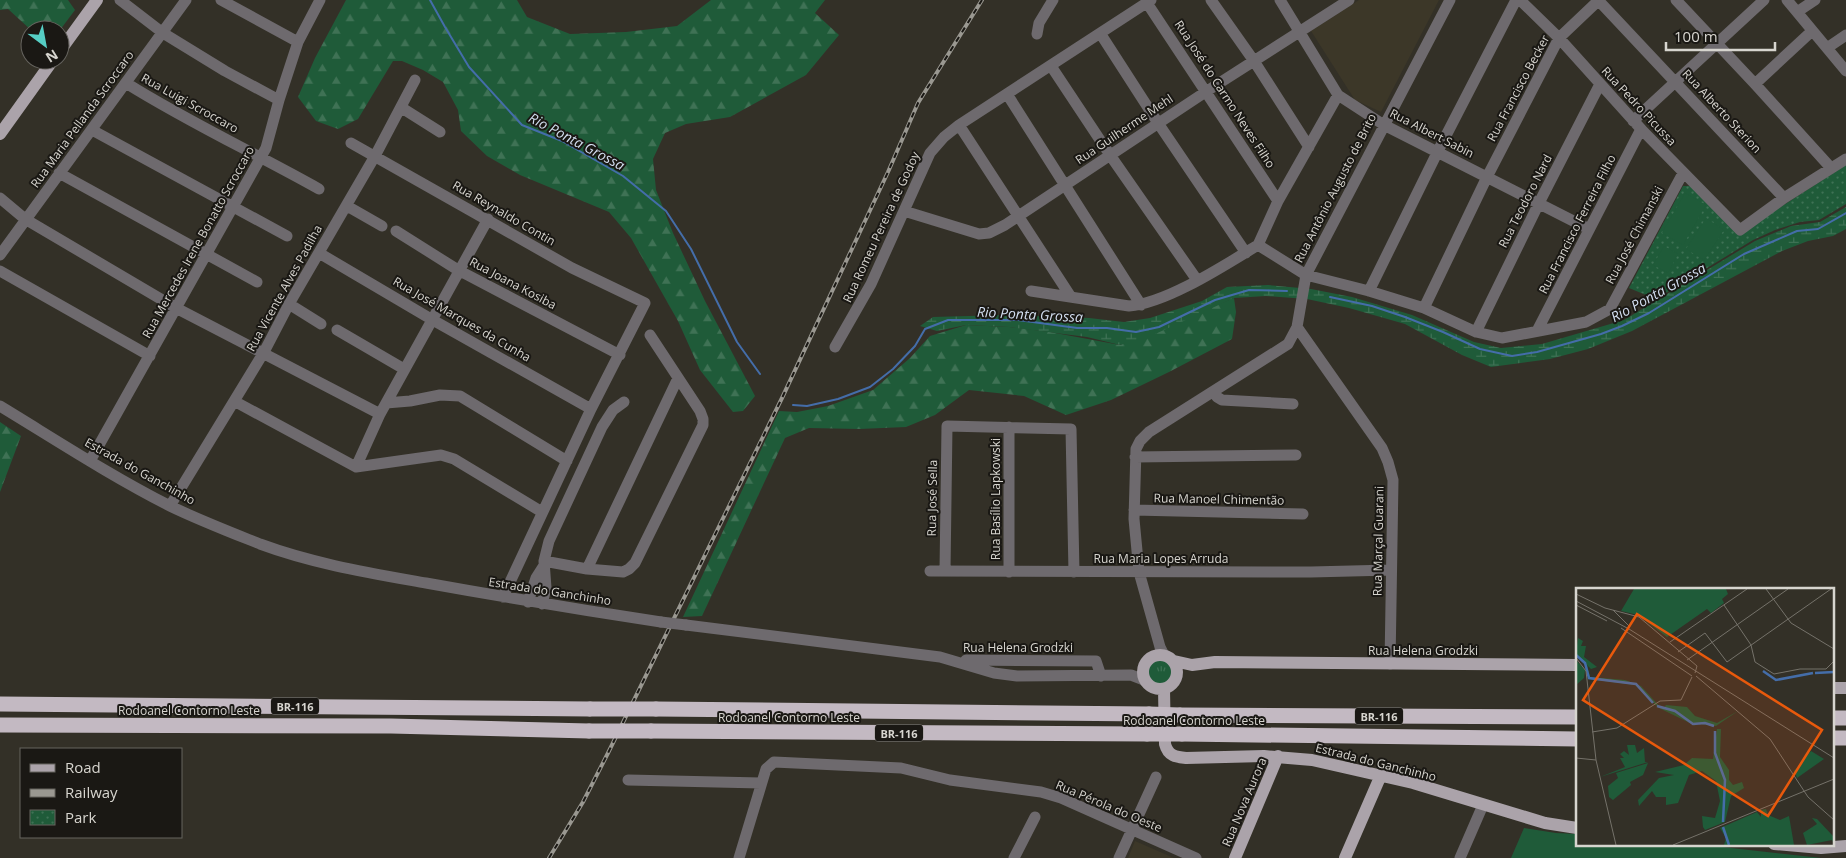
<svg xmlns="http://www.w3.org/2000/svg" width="1846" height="858" font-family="'Open Sans',sans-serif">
  <defs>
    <pattern id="grass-tufts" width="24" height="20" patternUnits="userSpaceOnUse" patternTransform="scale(1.25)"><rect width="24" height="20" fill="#1f5b39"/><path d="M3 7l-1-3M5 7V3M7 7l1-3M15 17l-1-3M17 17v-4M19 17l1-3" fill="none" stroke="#3f7255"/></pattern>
    <pattern id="forest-firs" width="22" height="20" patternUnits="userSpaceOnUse" patternTransform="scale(1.25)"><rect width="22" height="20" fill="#1f5b39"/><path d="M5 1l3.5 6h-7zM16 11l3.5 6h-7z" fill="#3f7255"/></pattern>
    <pattern id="wetland-marsh" width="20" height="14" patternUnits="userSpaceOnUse" patternTransform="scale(1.25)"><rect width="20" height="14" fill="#1f5b39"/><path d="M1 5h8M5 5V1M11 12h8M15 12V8" fill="none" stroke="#3f7255"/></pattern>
    <pattern id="park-dots" width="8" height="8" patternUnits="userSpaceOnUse" patternTransform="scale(1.25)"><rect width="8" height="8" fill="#1f5b39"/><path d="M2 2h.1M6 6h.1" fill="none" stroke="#3f7255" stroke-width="1.8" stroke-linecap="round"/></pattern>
  </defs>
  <rect width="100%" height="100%" fill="#333027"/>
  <path fill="#3c3728" d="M1359,0H1439L1381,112L1355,100L1311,31Z
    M1135,841L1174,858H1128Z"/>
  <path fill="url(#grass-tufts)" d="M1147 672a14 14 0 1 1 28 0a14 14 0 1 1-28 0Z"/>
  <path fill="url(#forest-firs)" d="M0,0H68L75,10L60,30H31L8,9L0,10Z
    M346,0H517L527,17L570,34L626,32L677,26L711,0H825L815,13L839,35L806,75L730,117L686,124L665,133L653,159L656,190L673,233L705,301L755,396L743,411L733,412L700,370L678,321L631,238L609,212L520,175L487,156L461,131L458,110L443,82L423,70L402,61H393L358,119L338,129L316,121L298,97L315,58Z
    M1234,298L1236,312L1232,339L1169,372L1111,400L1066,415L1024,396L969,390L935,415L906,427L859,429L809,428L785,438L702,616L683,617L779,411L797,412L828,406L873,390L910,358L930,336L966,325L1009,327L1050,332L1120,345Z
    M0,422L21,436L0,492Z"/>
  <path fill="url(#wetland-marsh)" d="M1846,207V229L1833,236L1808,241L1782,251L1632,331L1588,349L1550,359L1491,367L1462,355L1405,324L1349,308L1307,299L1266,296L1234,298L1153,335L1120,345L1087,337L1009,327L966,325L937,331L920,326L933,317L1006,315L1089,318L1124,322L1150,318L1202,301L1227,287L1268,285L1311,289L1352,297L1412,315L1474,342L1501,348L1542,344L1624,320L1755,241L1791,226L1820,222Z"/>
  <path fill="url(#park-dots)" d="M1846,165V204L1819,220L1800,222L1775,230L1753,240L1661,296L1646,295L1629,288L1683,186H1692L1732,229L1779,208Z"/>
  <path fill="#1f5b39" d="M1685,193L1706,205L1683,245L1662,233Z
    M1706,218L1724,230L1704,260L1686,249Z
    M1664,246L1678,254L1668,273L1653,265Z
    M1524,828L1556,833L1577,834V844H1696L1821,858H1511Z"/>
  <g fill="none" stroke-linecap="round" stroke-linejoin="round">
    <path stroke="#446da9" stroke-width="2" d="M430,0L445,27L469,67L522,125L562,141L623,176L666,211L691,249L737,342L760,374
      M1330,297L1372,306L1405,317L1443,332L1480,349L1512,356L1537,352L1601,334L1622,326L1649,313L1744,254L1797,231L1818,229L1846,213
      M793,405L807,406L838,399L870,387L893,369L915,346L925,329L948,320H1018L1077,328H1107L1136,332L1159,327L1215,300L1249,290L1287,291"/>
    <path stroke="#6e6a6e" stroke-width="11" d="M120,0L163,33L225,71L279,100
      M221,0L298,42
      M1211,0L1254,61L1309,147
      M1280,0L1338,95L1384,125L1589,229
      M1520,0L1559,38L1641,129L1740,230L1784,198L1846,159
      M1598,0L1784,198
      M1676,0L1755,84L1831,168
      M1787,0L1846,71
      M1147,3L1278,201
      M1797,12L1815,0
      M1100,33L1158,123L1246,253
      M1037,34L1039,23L1053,0
      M1827,48L1846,35
      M1051,66L1110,155L1197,280
      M126,83C188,122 255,153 319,189
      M1755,84L1812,31
      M1007,94L1141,305
      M402,108L440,132
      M1633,121L1764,0
      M959,125L1071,297
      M92,130L287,236
      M351,143L572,268L645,303L591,409L503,597
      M59,173L257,282
      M0,198L25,219L176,308L380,414
      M347,206L382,226
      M904,211L979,234L989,233L1005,225L1207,91L1349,0
      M396,231L458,270L620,355
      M1258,245L1278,201L1338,95
      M319,253L431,319L591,409
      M0,255L186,0
      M0,271L150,356
      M1031,291L1129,306C1167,303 1225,265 1258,245L1306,275L1369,291L1424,308L1476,332L1502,338L1586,322L1610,309L1683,173
      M1369,291L1438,151L1516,0
      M289,304L321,324
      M1424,308L1487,177L1559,38L1599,0
      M1297,327L1382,448L1388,462L1393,480L1390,664
      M337,330L404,369
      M1537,331L1641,129
      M1476,332L1539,203L1600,84
      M835,347L871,284L930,153L944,137L959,125L1151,0
      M1214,393L1217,397L1222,400L1293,404
      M234,401L356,467L441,455L454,459L542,512
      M386,403L410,401L440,395L460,396L567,461
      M0,406C56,440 111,476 170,506C199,520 230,532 260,544C314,564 370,573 426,583C504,597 582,610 661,622
      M1135,457L1296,455
      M90,461L266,148L279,100L298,42L320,0
      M356,467L380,414L488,219
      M170,506L264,352L289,304L375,156L415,80
      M1134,510L1303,514
      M544,561L587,569L623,572L629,569L635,563L703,425V419L700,411L650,335
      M587,569L678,378
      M930,571L1311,572L1391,570
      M945,571L947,426L1071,429L1074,572
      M1009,572V427
      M528,602L536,578L543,567
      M542,604L546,588L544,561L549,541L602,427L613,410L624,402
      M686,625L940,657L994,673L1017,676L1131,675L1144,680
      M1164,655L1160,647L1139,572L1134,519L1136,449L1140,441L1149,432L1288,344L1297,327L1306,275L1450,0
      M966,660L1096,661L1101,676
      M628,780L761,783
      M739,858L766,769L774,762L901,768L950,780L1041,792L1061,798L1196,858
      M1014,858L1035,817
      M1119,858L1156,777
      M1460,858L1483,805"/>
    <path stroke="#aba3aa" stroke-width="12" d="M60,51L97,0
      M0,134L53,60
      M1143 672a17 17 0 1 1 34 0a17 17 0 1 1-34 0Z
      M1174,661L1192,665L1215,662L1577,665
      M1832,688H1846
      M1164,689L1165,744C1168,756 1176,757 1186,758L1264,756L1312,760L1413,783L1545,823L1577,828
      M1774,844L1821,848L1846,846
      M1235,858L1278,756
      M1345,858L1381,775"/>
    <path stroke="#c3b9c2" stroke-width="15" d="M0,704L590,709
      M656,709L1149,714
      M1180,715L1577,717
      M1832,718H1846
      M0,725L391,726L589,731
      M651,731L1147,734
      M1182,734L1577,739
      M1832,738H1846"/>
    <g stroke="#9a9891" stroke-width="4">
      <path id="rail" d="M549,858L583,802L608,753L782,398L888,172L918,103L982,0"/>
    </g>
    <use href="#rail" stroke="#1a1814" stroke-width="2" stroke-dasharray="5.5" stroke-linecap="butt"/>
    <path stroke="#6e6a6e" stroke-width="11" d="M661,622L686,625"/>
    <path stroke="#c3b9c2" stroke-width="15" d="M590,709H656
      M1149,714L1180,715
      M589,731H651
      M1147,734H1182"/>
  </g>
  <g text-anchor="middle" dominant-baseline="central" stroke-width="4" stroke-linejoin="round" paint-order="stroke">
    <g fill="#1a1814" stroke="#9e9c97" stroke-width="1">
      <rect x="271" y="697.5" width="48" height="17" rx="4"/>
      <rect x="1355" y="707.5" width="48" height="17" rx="4"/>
      <rect x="875" y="724.5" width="48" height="17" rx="4"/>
    </g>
    <g font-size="11" font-weight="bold" fill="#d7d5cf">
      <text x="295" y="706">BR-116</text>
      <text x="1379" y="716">BR-116</text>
      <text x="899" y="733">BR-116</text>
    </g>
    <g font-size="12" fill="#d7d5cf" stroke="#1a1814">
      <text transform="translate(1518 88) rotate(-62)">Rua Francisco Becker</text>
      <text transform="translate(1225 94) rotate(57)">Rua José do Carmo Neves Filho</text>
      <text transform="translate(190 103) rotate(29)">Rua Luigi Scroccaro</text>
      <text transform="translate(1639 106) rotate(47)">Rua Pedro Picussa</text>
      <text transform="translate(1722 111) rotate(47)">Rua Alberto Sterion</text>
      <text transform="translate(82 119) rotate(-54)">Rua Maria Pellanda Scroccaro</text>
      <text transform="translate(1124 129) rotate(-34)">Rua Guilherme Mehl</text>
      <text transform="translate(1432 133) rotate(27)">Rua Albert Sabin</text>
      <text transform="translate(1335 188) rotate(-63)">Rua Antônio Augusto de Brito</text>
      <text transform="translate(1525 201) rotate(-63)">Rua Teodoro Nard</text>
      <text transform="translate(504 213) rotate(30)">Rua Reynaldo Contin</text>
      <text transform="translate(1577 224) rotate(-63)">Rua Francisco Ferreira Filho</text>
      <text transform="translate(881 227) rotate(-65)">Rua Romeu Pereira de Godoy</text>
      <text transform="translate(1634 235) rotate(-62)">Rua José Chimanski</text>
      <text transform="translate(198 242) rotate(-61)">Rua Mercedes Irene Bonatto Scroccaro</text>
      <text transform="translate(513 283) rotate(28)">Rua Joana Kosiba</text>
      <text transform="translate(284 288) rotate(-61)">Rua Vicente Alves Padilha</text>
      <text transform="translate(462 319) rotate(30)">Rua José Marques da Cunha</text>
      <text transform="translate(140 471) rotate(29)">Estrada do Ganchinho</text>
      <text transform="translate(932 498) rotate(-89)">Rua José Sella</text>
      <text transform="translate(995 499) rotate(-90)">Rua Basílio Lapkowski</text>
      <text transform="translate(1219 499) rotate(1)">Rua Manoel Chimentão</text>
      <text transform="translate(1378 541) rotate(-89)">Rua Marçal Guarani</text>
      <text x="1161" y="558">Rua Maria Lopes Arruda</text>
      <text transform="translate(550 591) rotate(9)">Estrada do Ganchinho</text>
      <text x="1018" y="647">Rua Helena Grodzki</text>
      <text x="1423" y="650">Rua Helena Grodzki</text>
      <text x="189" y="710">Rodoanel Contorno Leste</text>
      <text x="789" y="717">Rodoanel Contorno Leste</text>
      <text x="1194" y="720">Rodoanel Contorno Leste</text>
      <text transform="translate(1376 762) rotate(14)">Estrada do Ganchinho</text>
      <text transform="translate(1244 802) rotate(-67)">Rua Nova Aurora</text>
      <text transform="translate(1109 806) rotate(23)">Rua Pérola do Oeste</text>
    </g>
    <g font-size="14" font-style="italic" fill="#d3def0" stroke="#1a1814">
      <text transform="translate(577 141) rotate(28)">Rio Ponta Grossa</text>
      <text transform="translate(1658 292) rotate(-29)">Rio Ponta Grossa</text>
      <text transform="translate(1030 314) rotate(3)">Rio Ponta Grossa</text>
    </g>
  </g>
  <g transform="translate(1576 588)">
    <rect width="258" height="258" fill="#333027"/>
    <path d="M2,50L7,53L5,58H10L8,69L21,79L15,81L0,66ZM90,117L111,119L119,128L141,135L162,123L140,138L116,135L101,123L87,121ZM141,141H145L144,169L153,182V192L157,197L166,194L168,200L155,208L149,234L129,242L127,239L126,228L139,230L144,213L140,193L126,183L113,187L102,215L90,217V209H80L76,203L63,218L62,212L83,190L98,187L79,184L108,177L116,170L137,171ZM51,157H59L61,165L68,160L69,174H72L24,189L49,179L44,170H48L44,166L48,163L53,167ZM235,163L248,171L221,190L218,183ZM72,175L67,187L54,194L55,197L37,212L33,209L32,198L42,190L40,185ZM190,221L192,227L204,232L213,228L218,257H148L150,250L144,240L181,224L185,229V222ZM236,230L241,231L257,248V254L256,252L231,257L227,245L241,236Z" fill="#1f5b39"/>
    <path d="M0,67L11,76L14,89L49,92L65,98L84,119L101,123L120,138L83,120L59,97L12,91L10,78Z" fill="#1f5b39"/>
    <path d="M0,72L9,82L8,90L0,97Z" fill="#1f5b39"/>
    <path d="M58,1H150L152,6L146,11L148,15L135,25L131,21L91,49L62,27L45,23Z" fill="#1f5b39"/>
    <path fill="none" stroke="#446da9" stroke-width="2.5" d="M0,67L9,75L13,90L60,96L77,115M187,83L200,92L237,85M239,85L258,84M81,118L99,123L117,136L129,135L138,138M139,143V165L149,192L147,234M147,239L153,257"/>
    <path fill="none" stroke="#75726a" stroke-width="1" d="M190,1L215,35L258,61M0,6L29,20L63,29L121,78L119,85M0,13L53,41L258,170M0,17L31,33M148,17L175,57L179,74L198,86L224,81H250L258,73M37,22L53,38M45,40L116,88M94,54L171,1M102,64L129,45L151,74L255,1M0,70L10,83L20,172L40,257M111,72L212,1M120,88L194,151L232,209L258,232M16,144L41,140L84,113L105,112L116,89M0,170L20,172M97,257L258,191"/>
    <path fill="#e8590c" fill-opacity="0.15" stroke="#e8590c" stroke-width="2.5" d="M61,26L246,142L192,228L7,112Z"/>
    <rect width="258" height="258" fill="none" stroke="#d7d5cf" stroke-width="2.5"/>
  </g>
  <rect x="20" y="748" width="162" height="90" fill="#1a1814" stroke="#66645f"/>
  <rect x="30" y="764" width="25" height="8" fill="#aba3aa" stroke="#66645f"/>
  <text x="65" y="773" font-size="15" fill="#d7d5cf">Road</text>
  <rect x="30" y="789" width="25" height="8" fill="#9a9891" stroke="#66645f"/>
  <text x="65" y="798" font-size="15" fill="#d7d5cf">Railway</text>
  <rect x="30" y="810" width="25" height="15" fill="url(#park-dots)" stroke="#66645f"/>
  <text x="65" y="823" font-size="15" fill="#d7d5cf">Park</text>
  <g transform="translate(45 45) rotate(148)"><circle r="24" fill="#1a1814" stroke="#66645f"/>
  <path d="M0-4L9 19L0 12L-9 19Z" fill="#56cec4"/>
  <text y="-8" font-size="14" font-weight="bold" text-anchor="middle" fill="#d7d5cf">N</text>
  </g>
  <path d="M1666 42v8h109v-8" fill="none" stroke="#d7d5cf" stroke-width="2.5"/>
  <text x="1674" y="42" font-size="15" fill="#d7d5cf" stroke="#1a1814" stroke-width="4" paint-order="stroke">100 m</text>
</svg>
